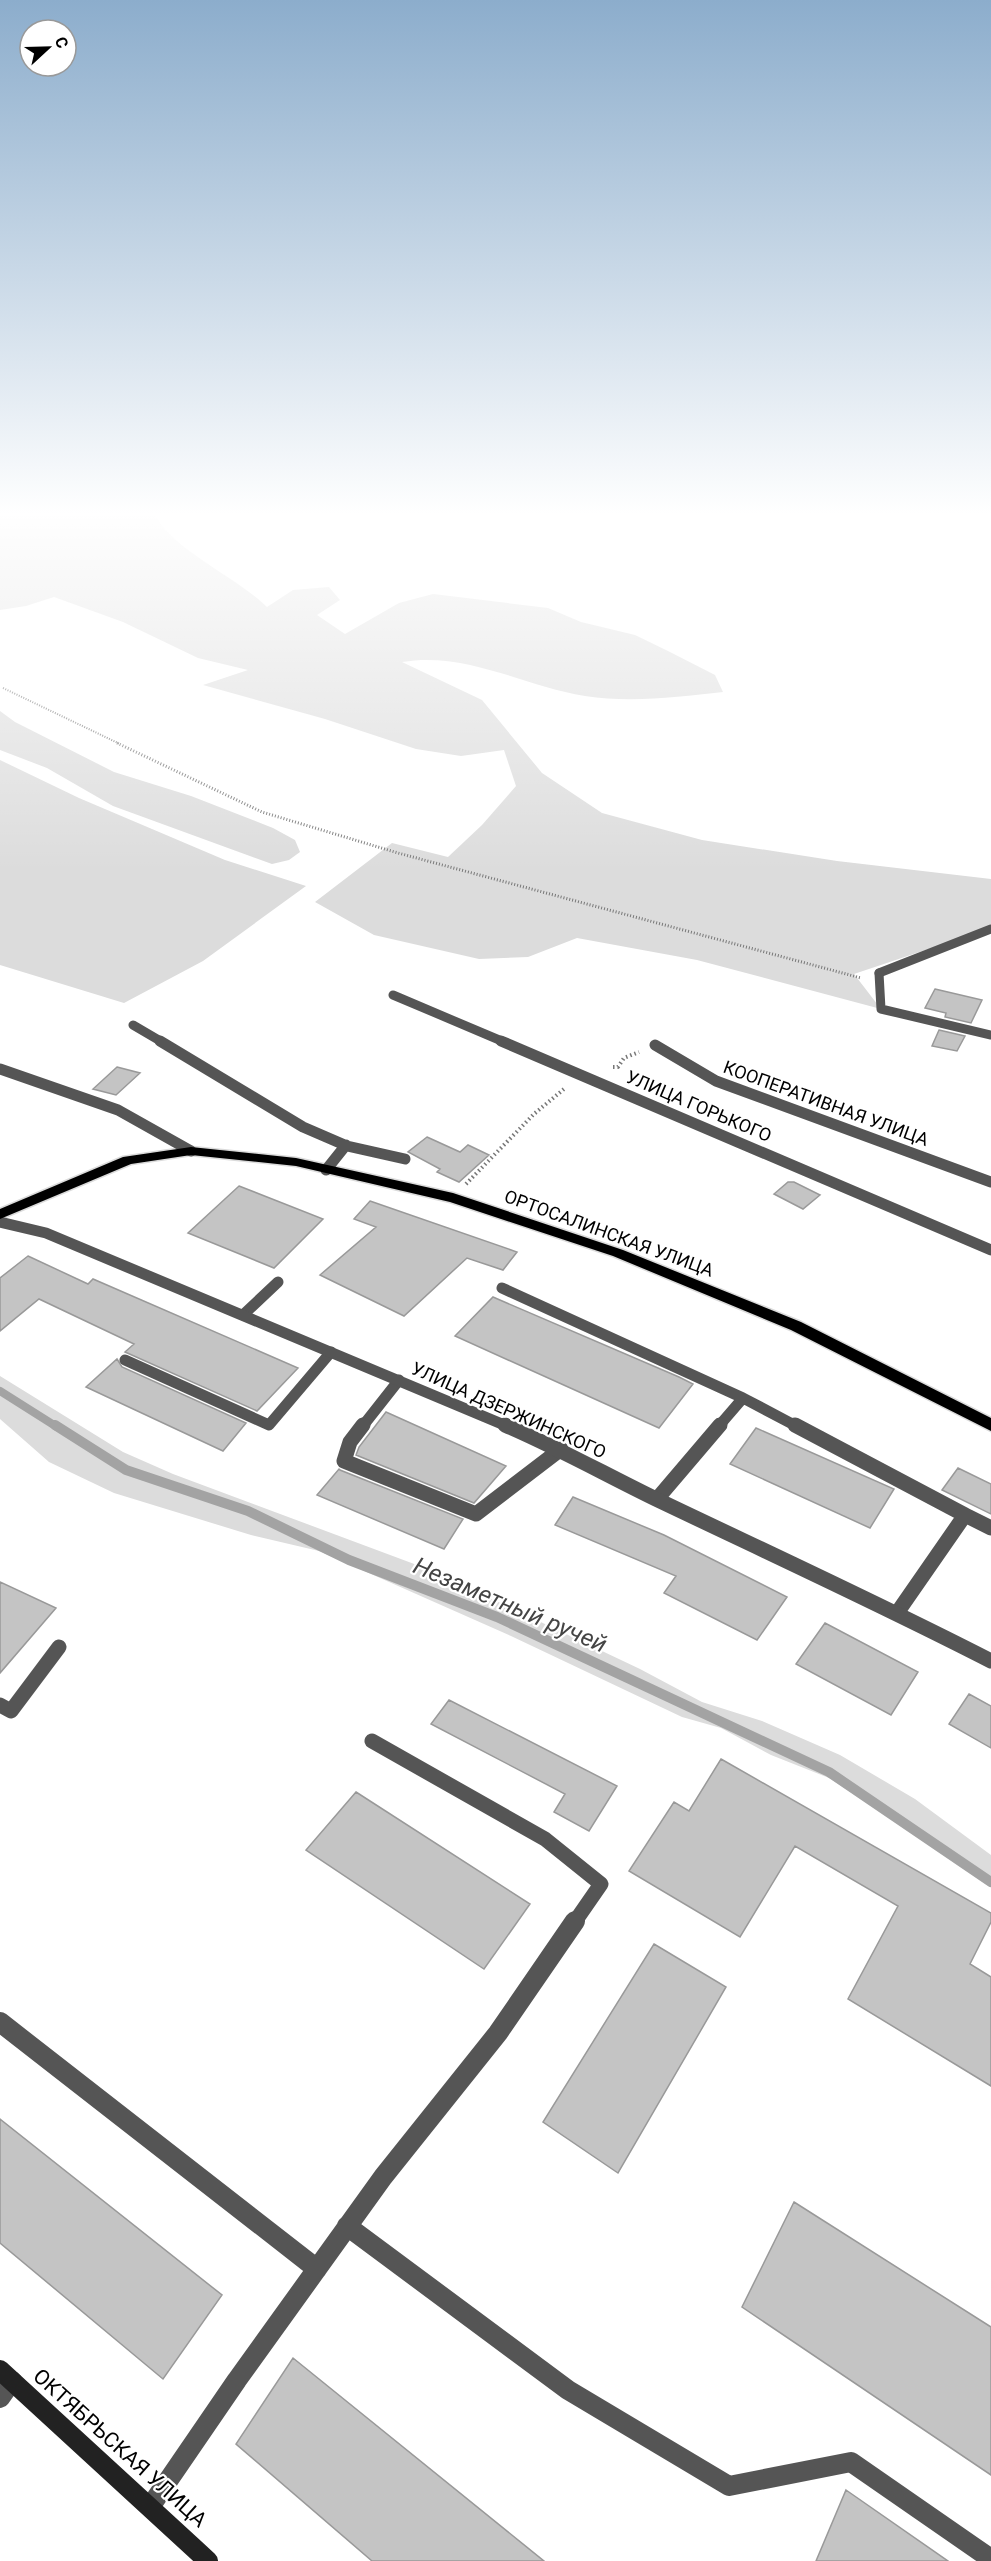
<svg xmlns="http://www.w3.org/2000/svg" width="991" height="2561" font-family="Roboto,sans-serif">
  <rect width="100%" height="100%" fill="#fff"/>
  <path fill="#dcdcdc" d="M0,512H154C167,547 237,577 267,607L293,590L329,587L340,600L317,615L345,634L399,603L433,594L548,608L581,622L635,635L668,651L715,675L723,692C678,697 631,703 585,696C523,686 466,651 402,662L482,700L542,773L602,813L702,840L837,861L991,879V928L854,974L881,1009L697,960L577,938L528,957L479,959L374,935L315,902L392,843L448,857L482,825L516,786L504,750L461,756L416,749L325,719L203,685L248,670L198,658L123,622L54,597L26,606L0,610Z
    M0,711L15,722L114,772L191,796L273,828L295,840L300,852L289,860L272,864L113,806L47,768L0,750Z
    M0,760L79,798L225,860L306,886L203,961L124,1003L0,965Z
    M0,1376L123,1452L173,1474L433,1571L640,1669L702,1702L762,1721L840,1755L915,1799L991,1855V1888L981,1877L829,1778L771,1755L721,1728L682,1717L511,1636L319,1551L251,1535L114,1493L49,1462L0,1419Z"/>
  <g fill="none" stroke-linecap="round" stroke-linejoin="round">
    <path stroke="#a3a3a3" stroke-width="8" d="M0,1391L57,1427"/>
    <path stroke="#a3a3a3" stroke-width="10" d="M55,1425L126,1470L248,1511L349,1560L497,1617L829,1772L991,1882"/>
  </g>
  <path fill="#c4c4c4" stroke="#999" stroke-width="1.5" d="M935,989L982,1000L971,1023L945,1017L946,1013L925,1008Z
    M939,1030L965,1036L957,1051L932,1046Z
    M117,1067L140,1073L116,1095L93,1089Z
    M427,1137L460,1152L468,1145L489,1155L459,1182L437,1172L440,1169L408,1152Z
    M788,1182H794L820,1195L803,1209L774,1194Z
    M239,1186L323,1219L274,1268L188,1233Z
    M370,1201L517,1252L503,1270L467,1258L404,1316L320,1275L376,1227L354,1219Z
    M28,1256L88,1284L93,1279L298,1368L257,1411L125,1352L134,1344L39,1299L0,1331V1278Z
    M493,1297L679,1377L693,1384L659,1428L455,1336Z
    M117,1359L122,1367L246,1423L223,1451L86,1387Z
    M386,1412L506,1466L474,1503L356,1455L359,1447Z
    M756,1428L894,1489L870,1528L730,1464Z
    M958,1468L991,1484V1514L942,1490Z
    M339,1469L340,1470L463,1519L444,1549L317,1495Z
    M573,1497L664,1535L787,1597L757,1640L664,1593L676,1576L555,1525Z
    M0,1582L56,1608L0,1673Z
    M825,1623L918,1672L891,1715L796,1664Z
    M969,1694L991,1706V1748L949,1724Z
    M449,1700L617,1786L589,1831L554,1812L565,1794L431,1724Z
    M721,1759L991,1913V1922L970,1964L991,1977V2086L848,1999L898,1906L795,1846L740,1937L629,1871L674,1802L689,1811Z
    M356,1792L530,1904L484,1969L306,1850Z
    M654,1944L726,1987L618,2173L543,2122Z
    M0,2119L222,2295L163,2379L0,2243Z
    M794,2202L991,2327V2475L742,2307Z
    M293,2358L544,2561H372L236,2444Z
    M846,2490L948,2561H816Z"/>
  <g fill="none" stroke-linecap="round" stroke-linejoin="round">
    <g stroke="#dbdbdb" stroke-width="3">
      <path id="primary" d="M191,1147L296,1158L453,1193L623,1250L801,1322L991,1418V1431L791,1330L613,1256L450,1202L296,1166L191,1155L131,1164L0,1219V1209L123,1157Z"/>
    </g>
    <path stroke="#777" stroke-width="2" stroke-dasharray="1 1.5" stroke-linecap="butt" d="M3,688L120,744"/>
    <path stroke="#777" stroke-width="3" stroke-dasharray="1 2" stroke-linecap="butt" d="M117,743L262,812L398,853L861,978"/>
    <path stroke="#777" stroke-width="4" stroke-dasharray="1.5 3" stroke-linecap="butt" d="M613,1067H618L624,1058L639,1052
      M466,1184L534,1114L564,1089"/>
    <path stroke="#555" stroke-width="9" d="M879,973L991,929
      M133,1025L162,1042"/>
    <path stroke="#555" stroke-width="11" d="M160,1041L303,1127L347,1146L405,1159
      M326,1170L346,1145
      M502,1288L743,1398L718,1427
      M243,1315L278,1282
      M125,1360L269,1425L331,1352
      M743,1398L798,1427
      M362,1427L399,1380"/>
    <path stroke="#555" stroke-width="15" d="M363,1425L350,1442L344,1461L476,1514L561,1449
      M795,1425L965,1515L897,1613
      M657,1499L720,1425
      M965,1515L991,1528
      M0,1705L11,1711L59,1647
      M372,1741L545,1839L601,1884L574,1923"/>
    <path stroke="#555" stroke-width="20" d="M0,2022L317,2269
      M347,2226L568,2390L729,2486L851,2462L991,2559
      M150,2507L237,2380L383,2177L498,2033L575,1921"/>
    <path stroke="#555" stroke-width="9" d="M879,973L881,1009L991,1035
      M393,995L504,1042"/>
    <path stroke="#555" stroke-width="11" d="M501,1041L991,1250
      M655,1045L716,1081L991,1182
      M0,1069L118,1110L191,1151"/>
    <path stroke="#555" stroke-width="20" d="M0,2398L12,2381"/>
    <path stroke="#555" stroke-width="11" d="M0,1222L46,1233L509,1427"/>
    <path stroke="#555" stroke-width="15" d="M505,1425C559,1448 608,1476 660,1501C771,1554 882,1605 991,1661"/>
    <path stroke="#222" stroke-width="20" d="M0,2370L208,2561"/>
    <use href="#primary" fill="#000" fill-rule="evenodd"/>
  </g>
  <linearGradient id="sky" x2="0" y2="1"><stop stop-color="#8cadcc"/><stop offset="0.59" stop-color="#fff"/><stop offset="1" stop-color="#fff" stop-opacity="0"/></linearGradient>
  <rect width="991" height="871" fill="url(#sky)"/>
  <g text-anchor="middle" dominant-baseline="central" stroke-width="4.5" stroke-linejoin="round" paint-order="stroke">
    <g font-size="18" fill="#000" stroke="#fff">
      <text transform="translate(826 1103) rotate(20)">КООПЕРАТИВНАЯ УЛИЦА</text>
      <text transform="translate(699 1106) rotate(23)">УЛИЦА ГОРЬКОГО</text>
      <text transform="translate(609 1233) rotate(20)">ОРТОСАЛИНСКАЯ УЛИЦА</text>
      <text transform="translate(509 1410) rotate(24)">УЛИЦА ДЗЕРЖИНСКОГО</text>
    </g>
    <g font-size="21" fill="#000" stroke="#fff">
      <text transform="translate(120 2448) rotate(42)">ОКТЯБРЬСКАЯ УЛИЦА</text>
    </g>
    <g font-size="24" font-style="italic" fill="#444" stroke="#fff">
      <text transform="translate(510 1605) rotate(23)">Незаметный ручей</text>
    </g>
  </g>
  <g transform="translate(48 48) rotate(68)"><circle r="28" fill="#ffffff" stroke="#999999" stroke-width="1.5"/>
  <path d="M0-4.5L10 22L0 15L-10 22Z" fill="#000000"/>
  <text y="-9" font-size="16" font-weight="bold" text-anchor="middle" fill="#000000">С</text>
  </g>
</svg>
